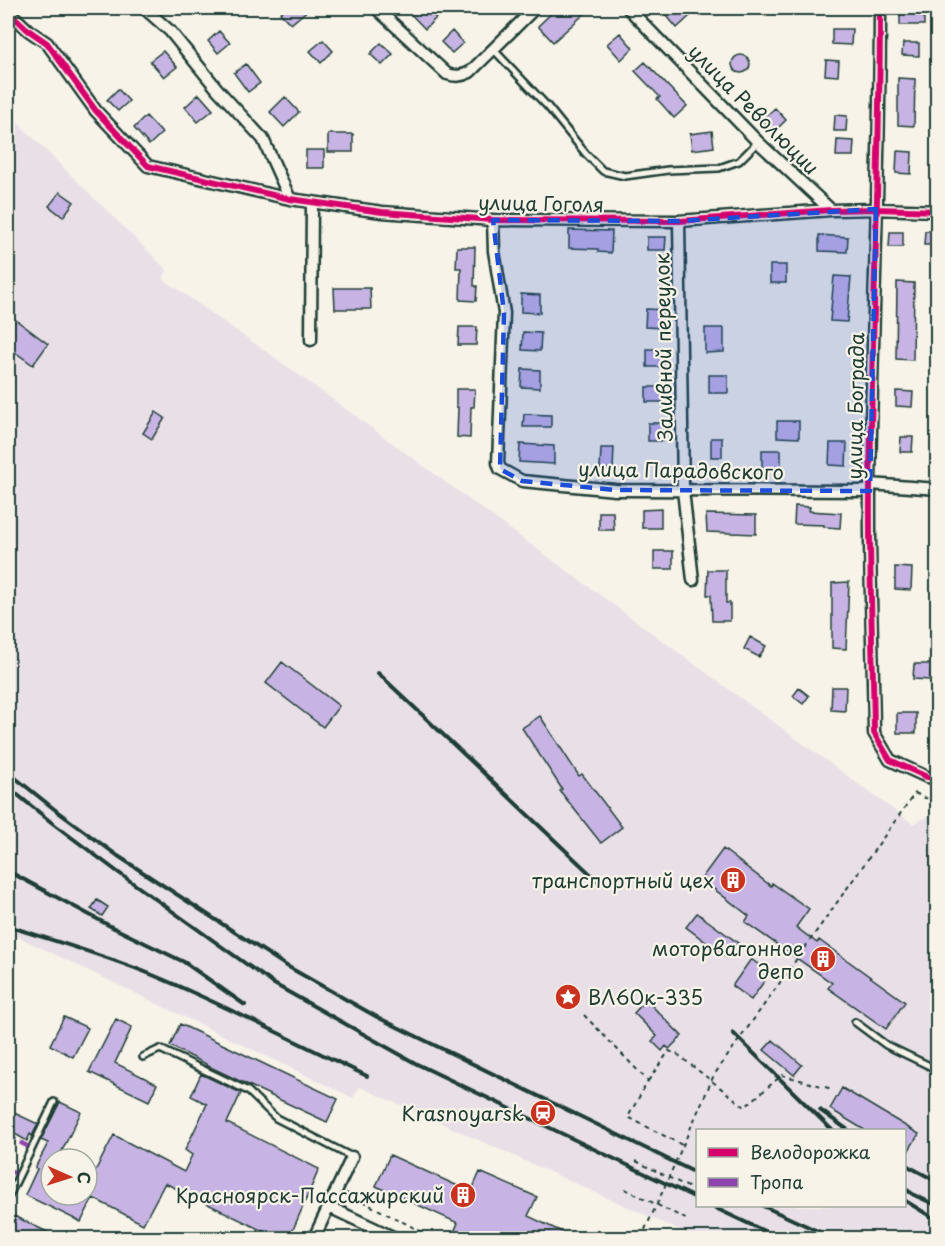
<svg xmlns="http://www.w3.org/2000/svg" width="945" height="1246" font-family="'Playpen Sans',sans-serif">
  <rect width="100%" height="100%" fill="#f7f3e8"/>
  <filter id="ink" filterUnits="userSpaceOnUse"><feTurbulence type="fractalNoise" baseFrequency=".0167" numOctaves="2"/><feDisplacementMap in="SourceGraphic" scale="12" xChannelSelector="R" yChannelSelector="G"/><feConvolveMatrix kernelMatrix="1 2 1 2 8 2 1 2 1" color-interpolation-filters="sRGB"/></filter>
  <g filter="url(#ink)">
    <path fill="#e9e0e7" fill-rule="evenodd" d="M8,113L167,270L163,279L291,369L913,824L937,811V1238H697L360,1087L353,1098L8,932ZM698,1130H904V1206H698Z"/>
    <path fill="#c7b4e4" stroke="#1f3d34" stroke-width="1.5" d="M286,8H310L291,24L280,13Z
      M405,8H426L436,18L425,29Z
      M557,8H591L553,42L538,26Z
      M660,8H683L690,16L677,28Z
      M900,9L924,10V25H900Z
      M832,29H852L851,45L832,44Z
      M219,31L230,43L218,53L208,41Z
      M452,31L463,43L452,53L441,42Z
      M620,33L633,48L621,60L607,44Z
      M323,40L333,51L321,63L310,51Z
      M381,43L393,54L382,65L370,54Z
      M903,43H919V56L902,55Z
      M163,51L177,67L164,77L150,61Z
      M732 64a9 9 0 1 1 18 0a9 9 0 1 1-18 0Z
      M826,60L839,61L838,76L825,75Z
      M645,62L687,106L674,118L657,99L660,97L635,71Z
      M246,64L260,83L248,92L234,73Z
      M898,78L915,79L914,126L898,125Z
      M118,89L129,101L118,111L107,100Z
      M199,94L213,110L198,122L185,107Z
      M285,97L299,112L284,127L270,112Z
      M775,108L786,120L773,133L762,120Z
      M835,115L847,116L846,131H834Z
      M146,116L162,133L149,145L134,128Z
      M712,131L714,147L692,150L690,134Z
      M328,134H353V152H328Z
      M837,140L854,141L853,156H836Z
      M306,150H324V168H306Z
      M897,151L912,152L911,174L896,173Z
      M60,192L74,202L63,217L49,206Z
      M569,230L612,231L611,253L598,252V249L569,248Z
      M925,231H938V245H924Z
      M890,232H903V247H889Z
      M819,235L848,237L847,252L819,251Z
      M647,237H666L665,250H647Z
      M457,247H475L474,286H477L476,301L460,300L461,268H456Z
      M770,265H786V283H770Z
      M834,276L851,277L847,322L830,321Z
      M897,282L914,283L913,360L896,359Z
      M334,288H370L371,309H335Z
      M521,294L540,295V313L521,312Z
      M646,309L665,310L664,328L645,327Z
      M8,314L48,344L33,365L8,347Z
      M459,327H477L476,345H458Z
      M705,328H724V352L705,353Z
      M523,332L541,333L540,351L522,350Z
      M647,349H664L663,367H647Z
      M522,369L540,370V388L521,387Z
      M709,375H728V393H709Z
      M646,387H663V402H646Z
      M456,389H475L474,407H471L470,438L457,437L458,407H456Z
      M896,391L913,392L912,407L896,406Z
      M156,412L165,418L152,439L143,433Z
      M524,414L551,415V427H523Z
      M777,421H799V438L777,437Z
      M648,423H664L663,441H648Z
      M901,437H913L912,452H900Z
      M711,438H722V457H711Z
      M830,443H847L846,466L829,465Z
      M520,444L554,446V464L519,462Z
      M601,448H614L613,469H600Z
      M762,450H781V468H762Z
      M795,506L810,507L809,511L841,513L840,528L824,527V525L794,524Z
      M661,509V528H642V510Z
      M599,512H613L614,530H599Z
      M706,514L756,515V534L707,532Z
      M654,551H673V569H654Z
      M895,567L912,568L911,590L895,589Z
      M708,570H726V603H730V621H712L711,595H707Z
      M849,582L846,649L832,648V583Z
      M750,637L766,646L759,657L744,649Z
      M282,662L339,706L323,727L266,683Z
      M914,664H931L930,680L913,679Z
      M832,687H846L845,711L831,710Z
      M799,688L809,696L803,704L793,696Z
      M897,713H916V733H897Z
      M540,716L579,776L582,774L622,827L601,843L560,791L562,789L522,728Z
      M723,849L771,886L772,883L809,909L796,927L817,943L819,940L905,1002L886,1029L828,988L832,983L745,922L749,916L701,879Z
      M97,900L108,907L102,916L91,909Z
      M697,913L738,943L727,958L686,927Z
      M751,959L770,973L751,1000L732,986Z
      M646,1000L682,1036L669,1049L666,1046L662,1051L652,1041L657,1036L634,1013Z
      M64,1017L88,1028L73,1057L50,1045Z
      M116,1019L132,1027L115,1063L157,1084L149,1101L89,1072Z
      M180,1024L338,1099L327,1122L206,1065V1064L170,1046Z
      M773,1040L802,1065L794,1075L764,1050Z
      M201,1074L241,1093L227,1123L319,1169L289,1239H260L263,1231L165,1183L143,1224L93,1198L81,1222L25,1195L37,1169L35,1168L48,1143L41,1140L60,1102L81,1112L58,1159H51V1195H87V1171L93,1175L114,1135L184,1172L192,1155L185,1150L207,1104L191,1096Z
      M842,1088L919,1134L904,1158V1131H866L830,1109Z
      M8,1110L38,1124L32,1136L30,1134L27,1141L8,1130Z
      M390,1155L471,1192L480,1172L537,1197L528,1216L577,1239H458L452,1236L458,1223L376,1186Z
      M14,1216L62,1239H8V1230Z"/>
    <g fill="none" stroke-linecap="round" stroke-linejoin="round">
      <g stroke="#1f3d34" stroke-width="10">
        <path id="service" d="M494,50L548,107L586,154L603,171L625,176L668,170L719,168L739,161L758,142
          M855,1022L886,1045L938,1070
          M143,1057L160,1049L248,1091L276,1118L352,1157
          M8,1198L54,1102"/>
      </g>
      <g stroke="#1f3d34" stroke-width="15">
        <path id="minor" d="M144,8L170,31L218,90L263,139L290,199
          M376,8L447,74C456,77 462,76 470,72L535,8
          M628,8L758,142L831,210
          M880,8C880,168 872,328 870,488C869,569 873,651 874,733L890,760L927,777L938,778
          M8,11L28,30L47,43L96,111L148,166L290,199L382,212L493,220L679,221L831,210L876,209L938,211
          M493,220L494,251L504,313L498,463L500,469L522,481L615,490L870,491
          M679,221L683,490L693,580
          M311,340L312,203
          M870,484L938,489
          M329,1207L395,1238
          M314,1238L352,1157"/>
      </g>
      <path stroke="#1f3d34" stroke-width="2" stroke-dasharray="4.5 4.5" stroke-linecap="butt" d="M915,793L925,798L938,799
        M584,1015L648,1081L628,1117L684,1146
        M648,1081L669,1051L677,1054L745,1107L782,1075L832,1089
        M636,1161L698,1192
        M625,1189L688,1220
        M346,1193L434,1238
        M641,1238L657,1204"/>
      <use href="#service" stroke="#f7f3e8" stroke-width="5"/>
      <use href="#minor" stroke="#f7f3e8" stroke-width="10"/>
      <path stroke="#1f3d34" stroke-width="4" d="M378,673L601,884
        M8,772L58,812L118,856L285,965L377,1017L698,1174
        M8,787L51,822L119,873L274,984L417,1064L698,1199
        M8,871L112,927L184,962L245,1005
        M8,926C57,942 107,956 155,976C227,1006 297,1043 367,1076
        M733,1033L832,1130
        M820,1110L848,1130
        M904,1164L938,1182
        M904,1188L914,1195L938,1206
        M904,1200L938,1221
        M711,1206L779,1238
        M763,1206L833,1238"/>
      <path stroke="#1f3d34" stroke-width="2" stroke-dasharray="4.5 4.5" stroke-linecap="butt" d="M657,1204L714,1075L915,793"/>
      <path stroke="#8e44ad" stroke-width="4.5" stroke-dasharray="9 4.5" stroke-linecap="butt" d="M8,1136L31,1148
        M8,1170L18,1175"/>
      <g stroke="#f7f3e8" stroke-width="10">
        <path id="cycleway" d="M880,8C880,168 872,328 870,488C869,569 873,651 874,733L890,760L927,777L938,778
          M8,11L28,30L47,43L96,111L148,166L290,199L382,212L493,220L679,221L831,210L876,209L938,211"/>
      </g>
      <use href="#cycleway" stroke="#d6006c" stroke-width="6"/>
    </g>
  </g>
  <path fill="#1d4ed8" fill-opacity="0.2" stroke="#1d4ed8" stroke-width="4.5" stroke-dasharray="12 8" stroke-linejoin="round" d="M876,209L870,491L615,490L522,481L500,469L504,313L493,220L679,221Z"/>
  <defs>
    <g id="building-disc" transform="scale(1.35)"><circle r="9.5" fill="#c8321e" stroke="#f7f3e8"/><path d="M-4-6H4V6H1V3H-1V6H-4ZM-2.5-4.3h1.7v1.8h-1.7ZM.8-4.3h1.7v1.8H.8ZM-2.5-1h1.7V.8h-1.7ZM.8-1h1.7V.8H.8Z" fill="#fff"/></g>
    <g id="sight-disc" transform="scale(1.35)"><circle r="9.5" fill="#c8321e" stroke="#f7f3e8"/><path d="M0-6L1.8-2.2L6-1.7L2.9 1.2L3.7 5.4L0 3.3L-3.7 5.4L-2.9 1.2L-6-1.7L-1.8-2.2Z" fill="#fff"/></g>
    <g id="station-disc" transform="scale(1.35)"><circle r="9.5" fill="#c8321e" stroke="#f7f3e8"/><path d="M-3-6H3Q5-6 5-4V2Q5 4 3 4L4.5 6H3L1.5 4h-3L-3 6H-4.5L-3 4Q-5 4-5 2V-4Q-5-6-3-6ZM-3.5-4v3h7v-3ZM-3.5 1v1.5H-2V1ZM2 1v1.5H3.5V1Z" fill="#fff"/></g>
  </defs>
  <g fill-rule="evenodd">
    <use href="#building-disc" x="733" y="880"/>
    <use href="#building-disc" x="823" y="959"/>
    <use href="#sight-disc" x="568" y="997"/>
    <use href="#station-disc" x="543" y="1113"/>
    <use href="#building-disc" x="463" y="1195"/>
  </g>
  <g text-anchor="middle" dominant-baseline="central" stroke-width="4.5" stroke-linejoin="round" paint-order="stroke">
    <g font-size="20" fill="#1f3d34" stroke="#f7f3e8">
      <text transform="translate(754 109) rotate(45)">улица Революции</text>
      <text transform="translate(541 203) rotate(1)">улица Гоголя</text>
      <text transform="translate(663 347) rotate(-91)">Заливной переулок</text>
      <text transform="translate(855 406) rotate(-89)">улица Бограда</text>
      <text transform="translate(681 470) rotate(1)">улица Парадовского</text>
    </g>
    <g font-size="20" fill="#1f3d34" stroke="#f7f3e8" text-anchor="end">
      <text x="714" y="880">транспортный цех</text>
      <text x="804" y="948">моторвагонное<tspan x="804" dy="23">депо</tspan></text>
      <text x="588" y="997" text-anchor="start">ВЛ60к-335</text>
      <text x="524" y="1113">Krasnoyarsk</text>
      <text x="444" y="1195">Красноярск-Пассажирский</text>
    </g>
  </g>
  <rect width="945" height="1246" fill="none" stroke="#f7f3e8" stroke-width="30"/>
  <rect x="15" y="15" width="915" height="1216" fill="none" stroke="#1f3d34" stroke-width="2" filter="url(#ink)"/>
  <rect x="696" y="1129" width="210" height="78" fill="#f7f3e8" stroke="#a1aaa0" stroke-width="1.5"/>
  <rect x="708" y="1148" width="30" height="9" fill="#d6006c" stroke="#a1aaa0" stroke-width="1.5"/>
  <text x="750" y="1159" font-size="18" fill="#1f3d34">Велодорожка</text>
  <rect x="708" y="1178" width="30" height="9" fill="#8e44ad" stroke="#a1aaa0" stroke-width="1.5"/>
  <text x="750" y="1189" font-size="18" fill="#1f3d34">Тропа</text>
  <g transform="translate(69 1177) rotate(93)"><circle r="28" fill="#f7f3e8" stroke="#a1aaa0" stroke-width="1.5"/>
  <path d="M0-4.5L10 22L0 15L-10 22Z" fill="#c8321e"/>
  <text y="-9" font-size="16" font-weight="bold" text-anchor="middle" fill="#1f3d34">С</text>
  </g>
</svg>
